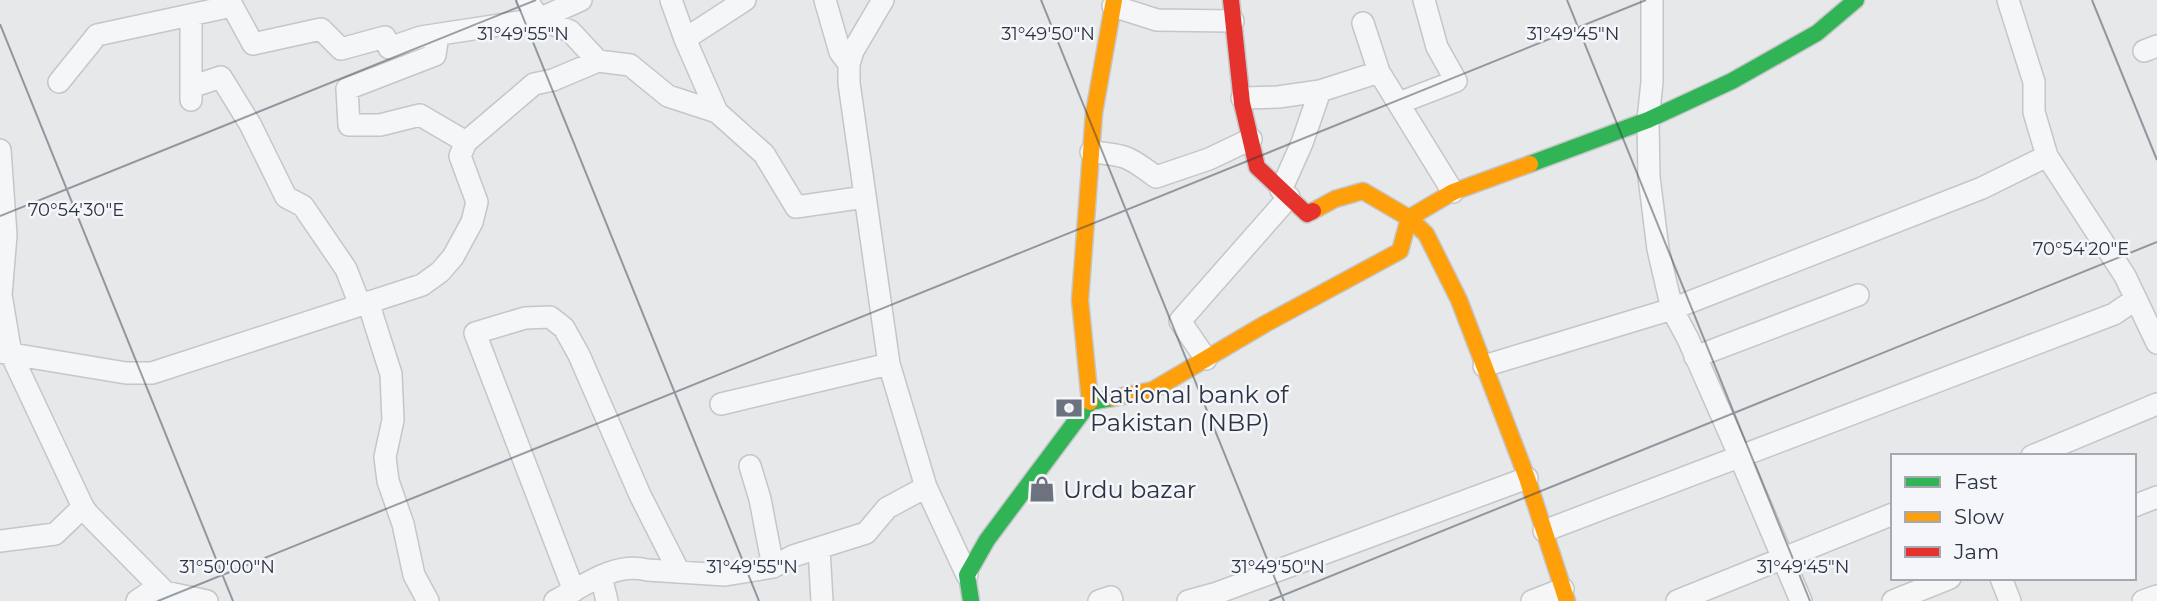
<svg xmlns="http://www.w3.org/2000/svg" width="2157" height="601" font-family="Montserrat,sans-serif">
  <rect width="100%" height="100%" fill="#e6e8ea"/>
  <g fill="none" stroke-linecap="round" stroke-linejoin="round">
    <g stroke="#c4c6c8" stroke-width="24">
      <path id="street" d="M229,0L253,44L321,29L341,49L385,37L389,48L421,37L539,19L581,0
        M527,0L539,19L570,31L598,61L630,65L668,96L717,112L764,154L796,207L865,197
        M671,0L685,39L717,112
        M825,0L840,52L849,64
        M883,0L853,51L849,64V83L889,364L926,487L967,575
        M1652,0V82L1648,120L1649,177L1658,249L1672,309L1688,339L1740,457L1801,601
        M2008,0L2034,82V112L2047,156L2125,276L2157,343
        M1113,6L1157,20L1233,21
        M191,15V100
        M1363,23L1379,72L1453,192
        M438,35L435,55L347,89L349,125H380L420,115L466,142L534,84L553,80L598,61
        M685,39L745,0
        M2144,51L2157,46
        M59,82L97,35L232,6
        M191,87L221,77L250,124L286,197L303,206L346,269L360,305
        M1242,98L1278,97L1320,91L1379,72
        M1399,103L1456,81L1437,47L1424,0
        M0,150L6,235L1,295L11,354L83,507L88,514L165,592L207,601
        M1091,152C1126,155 1128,156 1156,177L1209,159L1251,139
        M1281,190L1302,143L1320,91
        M368,302L391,374L393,420L385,457L388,481L403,524L414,575L428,601
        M0,352L126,373H152L422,285L440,272L453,257L472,222L477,202L460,156L466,142
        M1695,357L1858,295
        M1206,359L1180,321L1289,197
        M1484,366L1672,309L1982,188L2047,156
        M721,404L889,364
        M2032,456L2157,404
        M750,466L760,499L773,567
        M2134,506L2157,497
        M1544,531L2114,314L2136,299
        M0,541L55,534L83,507
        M819,549L822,601
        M601,576L607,601
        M2001,578L2010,601
        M574,591L475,333L525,318L550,317L564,328L579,355L640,495L679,572
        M137,601L159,586
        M555,601C582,587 615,561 647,570L725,575L773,567L793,556L866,533L887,508L926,487
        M1099,601L1111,597L1112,601
        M1188,601L1217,593L1527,478
        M1532,601L1563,589
        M1677,601L1893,514
        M1893,601L1950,578
        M2143,601L2157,596"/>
    </g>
    <g stroke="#c4c6c8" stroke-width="19">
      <path id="fast" d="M1530,164L1648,120L1732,81L1817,33L1856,0
        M971,601L967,575L987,540L1090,402L1113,398"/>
    </g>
    <g stroke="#c4c6c8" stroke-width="19">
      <path id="slow" d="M1530,164L1453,192L1409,218L1426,234L1459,300L1527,478L1567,601
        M1113,398L1153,390L1265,324L1400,251L1409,218L1363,191L1335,199L1313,211
        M1090,402L1080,300L1094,113L1114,0"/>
    </g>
    <g stroke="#c4c6c8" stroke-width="19">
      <path id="jam" d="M1231,0L1242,103L1257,167L1307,214L1313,211"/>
    </g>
    <use href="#street" stroke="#f5f6f7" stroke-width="21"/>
    <use href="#fast" stroke="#30b455" stroke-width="16"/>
    <use href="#slow" stroke="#ff9f0a" stroke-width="16"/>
    <use href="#jam" stroke="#e5322d" stroke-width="16"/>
  </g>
  <path fill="none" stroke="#2b3445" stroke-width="2" stroke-opacity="0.45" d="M516,0L759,601M1041,0L1284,601M1567,0L1810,601M2092,0L2157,160M0,24L233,601M0,216L536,0M158,601L1646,0M1269,601L2157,242"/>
  <defs>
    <g id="bank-bare" transform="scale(2.1)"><path d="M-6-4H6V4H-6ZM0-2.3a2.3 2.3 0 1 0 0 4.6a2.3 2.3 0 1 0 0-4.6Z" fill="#6c737f" stroke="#f4f6f9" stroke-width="2.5" paint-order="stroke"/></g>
    <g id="shop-bare" transform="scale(2.1)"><path d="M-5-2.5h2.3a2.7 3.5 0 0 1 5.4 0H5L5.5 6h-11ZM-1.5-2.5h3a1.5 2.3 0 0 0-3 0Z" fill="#6c737f" stroke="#f4f6f9" stroke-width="2.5" paint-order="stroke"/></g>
  </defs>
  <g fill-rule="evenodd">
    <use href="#bank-bare" x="1069" y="408"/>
    <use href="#shop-bare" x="1042" y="489"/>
  </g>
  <g text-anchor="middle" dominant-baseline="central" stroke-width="5" stroke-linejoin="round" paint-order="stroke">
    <g font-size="24" fill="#2b3445" stroke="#f4f6f9" text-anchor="start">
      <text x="1090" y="394">National bank of<tspan x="1090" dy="28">Pakistan (NBP)</tspan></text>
      <text x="1063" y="489">Urdu bazar</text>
    </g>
  </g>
  <g font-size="18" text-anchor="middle" fill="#2b3445" stroke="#f4f6f9" stroke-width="5" stroke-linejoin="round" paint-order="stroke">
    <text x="1573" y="40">31°49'45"N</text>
    <text x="523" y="40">31°49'55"N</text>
    <text x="1048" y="40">31°49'50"N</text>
    <text x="76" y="216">70°54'30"E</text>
    <text x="2081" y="255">70°54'20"E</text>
    <text x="227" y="573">31°50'00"N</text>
    <text x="752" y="573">31°49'55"N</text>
    <text x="1278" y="573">31°49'50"N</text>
    <text x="1803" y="573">31°49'45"N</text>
  </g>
  <rect x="1891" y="454" width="245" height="126" fill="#f4f6f9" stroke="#a4a8b1" stroke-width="2"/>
  <rect x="1905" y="477" width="35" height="10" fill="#30b455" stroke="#a4a8b1" stroke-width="2"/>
  <text x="1954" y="489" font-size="21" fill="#2b3445">Fast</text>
  <rect x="1905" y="512" width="35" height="10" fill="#ff9f0a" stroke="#a4a8b1" stroke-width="2"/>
  <text x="1954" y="524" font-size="21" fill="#2b3445">Slow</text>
  <rect x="1905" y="547" width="35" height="10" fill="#e5322d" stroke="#a4a8b1" stroke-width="2"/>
  <text x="1954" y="559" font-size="21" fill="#2b3445">Jam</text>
</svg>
